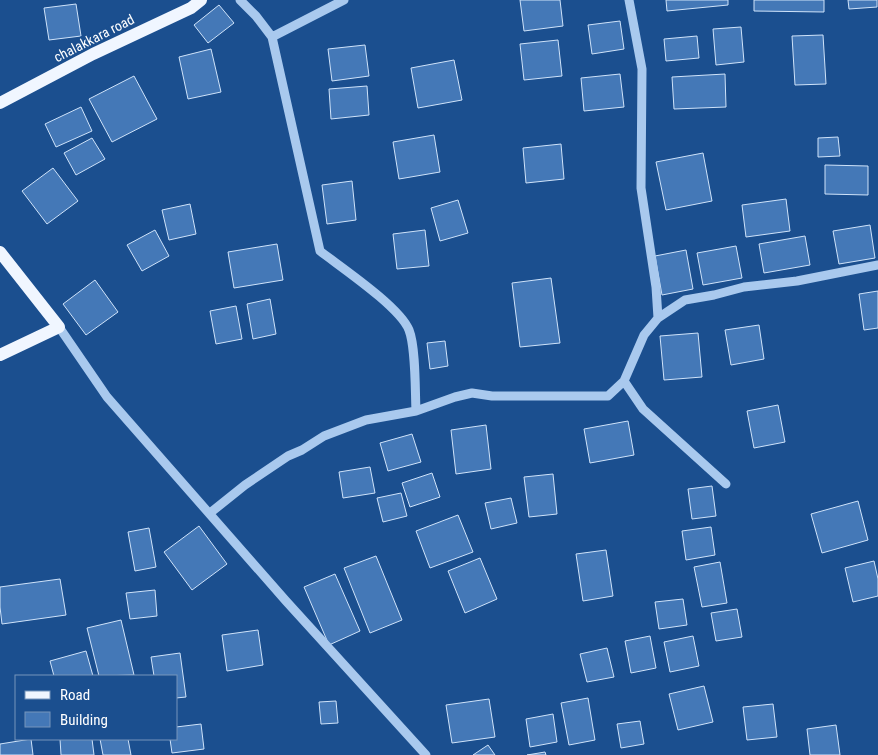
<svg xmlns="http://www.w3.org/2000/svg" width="878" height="755" font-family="'Roboto Condensed',sans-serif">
  <rect width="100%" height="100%" fill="#1b4f8f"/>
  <path fill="#4478b7" stroke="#cfe3fa" d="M520,0H560L563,26L524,31Z
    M666,0H728V5L667,11Z
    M754,0H824V12L754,11Z
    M848,0H877V7L849,9Z
    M76,4L81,36L49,40L44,8Z
    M219,5L234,23L208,43L194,25Z
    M620,21L624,49L592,54L588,25Z
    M741,27L744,62L716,65L713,29Z
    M823,35L826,84L795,85L792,36Z
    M697,36L699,58L666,61L664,39Z
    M558,40L562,76L524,80L520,44Z
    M365,45L369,76L332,81L328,49Z
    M211,49L221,92L188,99L179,57Z
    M454,60L462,100L418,108L411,68Z
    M620,74L624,107L584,111L581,78Z
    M725,74L726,107L674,109L672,77Z
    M134,76L157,119L112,142L89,99Z
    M367,86L369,115L331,119L329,89Z
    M81,107L92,131L56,147L45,124Z
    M434,135L440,172L399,179L393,142Z
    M838,137L840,156L818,157V138Z
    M92,138L105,159L76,175L64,153Z
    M561,144L564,179L526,183L523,148Z
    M703,153L712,201L666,210L656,162Z
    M825,165L868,166V195L825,194Z
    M53,168L78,201L47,224L22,191Z
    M352,181L356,220L327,224L322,185Z
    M786,199L790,231L746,237L742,205Z
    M458,200L468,233L440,241L431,208Z
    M190,204L196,234L169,240L162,210Z
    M870,225L875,258L839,264L833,231Z
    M155,230L169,256L142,271L127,245Z
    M425,230L429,266L397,269L393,234Z
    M805,236L810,265L764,273L759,244Z
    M277,244L283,280L234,288L228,252Z
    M736,246L742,278L703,285L697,253Z
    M686,250L693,289L662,295L655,256Z
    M551,278L560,343L520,347L512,283Z
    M95,280L118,312L86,335L63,304Z
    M878,291V328L864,330L859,294Z
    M270,299L276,334L253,339L247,304Z
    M236,306L242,339L216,344L210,311Z
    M759,325L764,359L731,365L725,330Z
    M698,333L702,377L664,380L660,336Z
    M445,341L448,366L430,369L427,343Z
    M778,405L785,442L754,448L747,411Z
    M628,421L634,455L590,463L584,429Z
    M486,425L491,469L456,474L451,430Z
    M412,434L421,462L388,471L380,443Z
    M370,467L375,493L343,498L339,472Z
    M432,473L440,497L410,507L402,483Z
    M553,474L557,514L529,517L524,477Z
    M712,486L716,516L692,519L688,489Z
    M401,493L407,516L383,522L377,498Z
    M511,498L517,523L491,529L485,503Z
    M858,501L868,540L822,553L811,514Z
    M458,515L473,552L430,568L416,531Z
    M199,526L227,564L192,590L164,552Z
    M711,527L715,555L686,560L682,531Z
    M149,528L156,567L135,571L128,532Z
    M606,550L613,596L583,601L576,554Z
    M376,556L402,620L370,633L344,568Z
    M480,558L497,599L465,613L448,571Z
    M874,561L878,579V596L853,602L845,568Z
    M720,562L727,603L702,607L694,567Z
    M335,574L360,631L329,645L304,587Z
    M60,579L66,615L2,624L0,607V587Z
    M155,590L157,616L130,619L126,593Z
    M683,599L687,625L659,629L655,602Z
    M737,609L742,637L716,641L711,613Z
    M121,620L134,675L99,676L87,628Z
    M258,630L263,665L227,671L222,635Z
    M650,636L656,668L631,673L625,641Z
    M693,636L699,666L670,672L664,642Z
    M607,648L614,677L587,682L580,654Z
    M86,651L93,676H54L50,661Z
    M180,653L186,697L176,698V676H154L151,657Z
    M704,686L713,722L678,730L669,694Z
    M588,698L595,740L569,745L561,703Z
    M489,699L495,737L452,743L446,705Z
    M336,701L338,723L321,724L319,702Z
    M773,704L777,737L747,740L743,707Z
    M553,714L557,742L530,747L526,719Z
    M640,721L644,744L621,748L617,724Z
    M201,724L204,749L172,753L170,739H176V727Z
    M836,725L840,755H810L807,729Z
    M31,739L33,755H0V744Z
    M60,739H92L94,755H61Z
    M100,739H128L131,755H103Z
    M488,745L495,755H473Z
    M545,752L546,755H527Z"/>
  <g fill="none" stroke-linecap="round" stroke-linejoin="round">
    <path stroke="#a9c9ee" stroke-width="9" d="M240,0L256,16L272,37L344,0
      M272,37L320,251C342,268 400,307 409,330C416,348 415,391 416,411
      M658,318L685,300L714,295L744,287L797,281L878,265
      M59,327L107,397L286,601L426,755
      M624,381L643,409L726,484
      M210,513L245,485L288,456L302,450L324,436L366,420L416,411L455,397L472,393L492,396H608L624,381L644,335L658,318L656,287L641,188L642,69L629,0"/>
    <path stroke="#f0f6ff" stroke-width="12" d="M0,103L93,54L191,8L201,0
      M0,252L59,327L0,355"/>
  </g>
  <g text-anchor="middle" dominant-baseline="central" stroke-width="4" stroke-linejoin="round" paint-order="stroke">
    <g font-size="14" fill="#fff" stroke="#1b4f8f">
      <text transform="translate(94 38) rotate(-27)">chalakkara road</text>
    </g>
  </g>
  <rect x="15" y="675" width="162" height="65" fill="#1b4f8f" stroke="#7695bc"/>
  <rect x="25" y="691" width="25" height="8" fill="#f0f6ff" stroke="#7695bc"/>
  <text x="60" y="700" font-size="15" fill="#ffffff">Road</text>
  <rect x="25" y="712" width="25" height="15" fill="#4478b7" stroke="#7695bc"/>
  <text x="60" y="725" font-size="15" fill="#ffffff">Building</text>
</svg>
